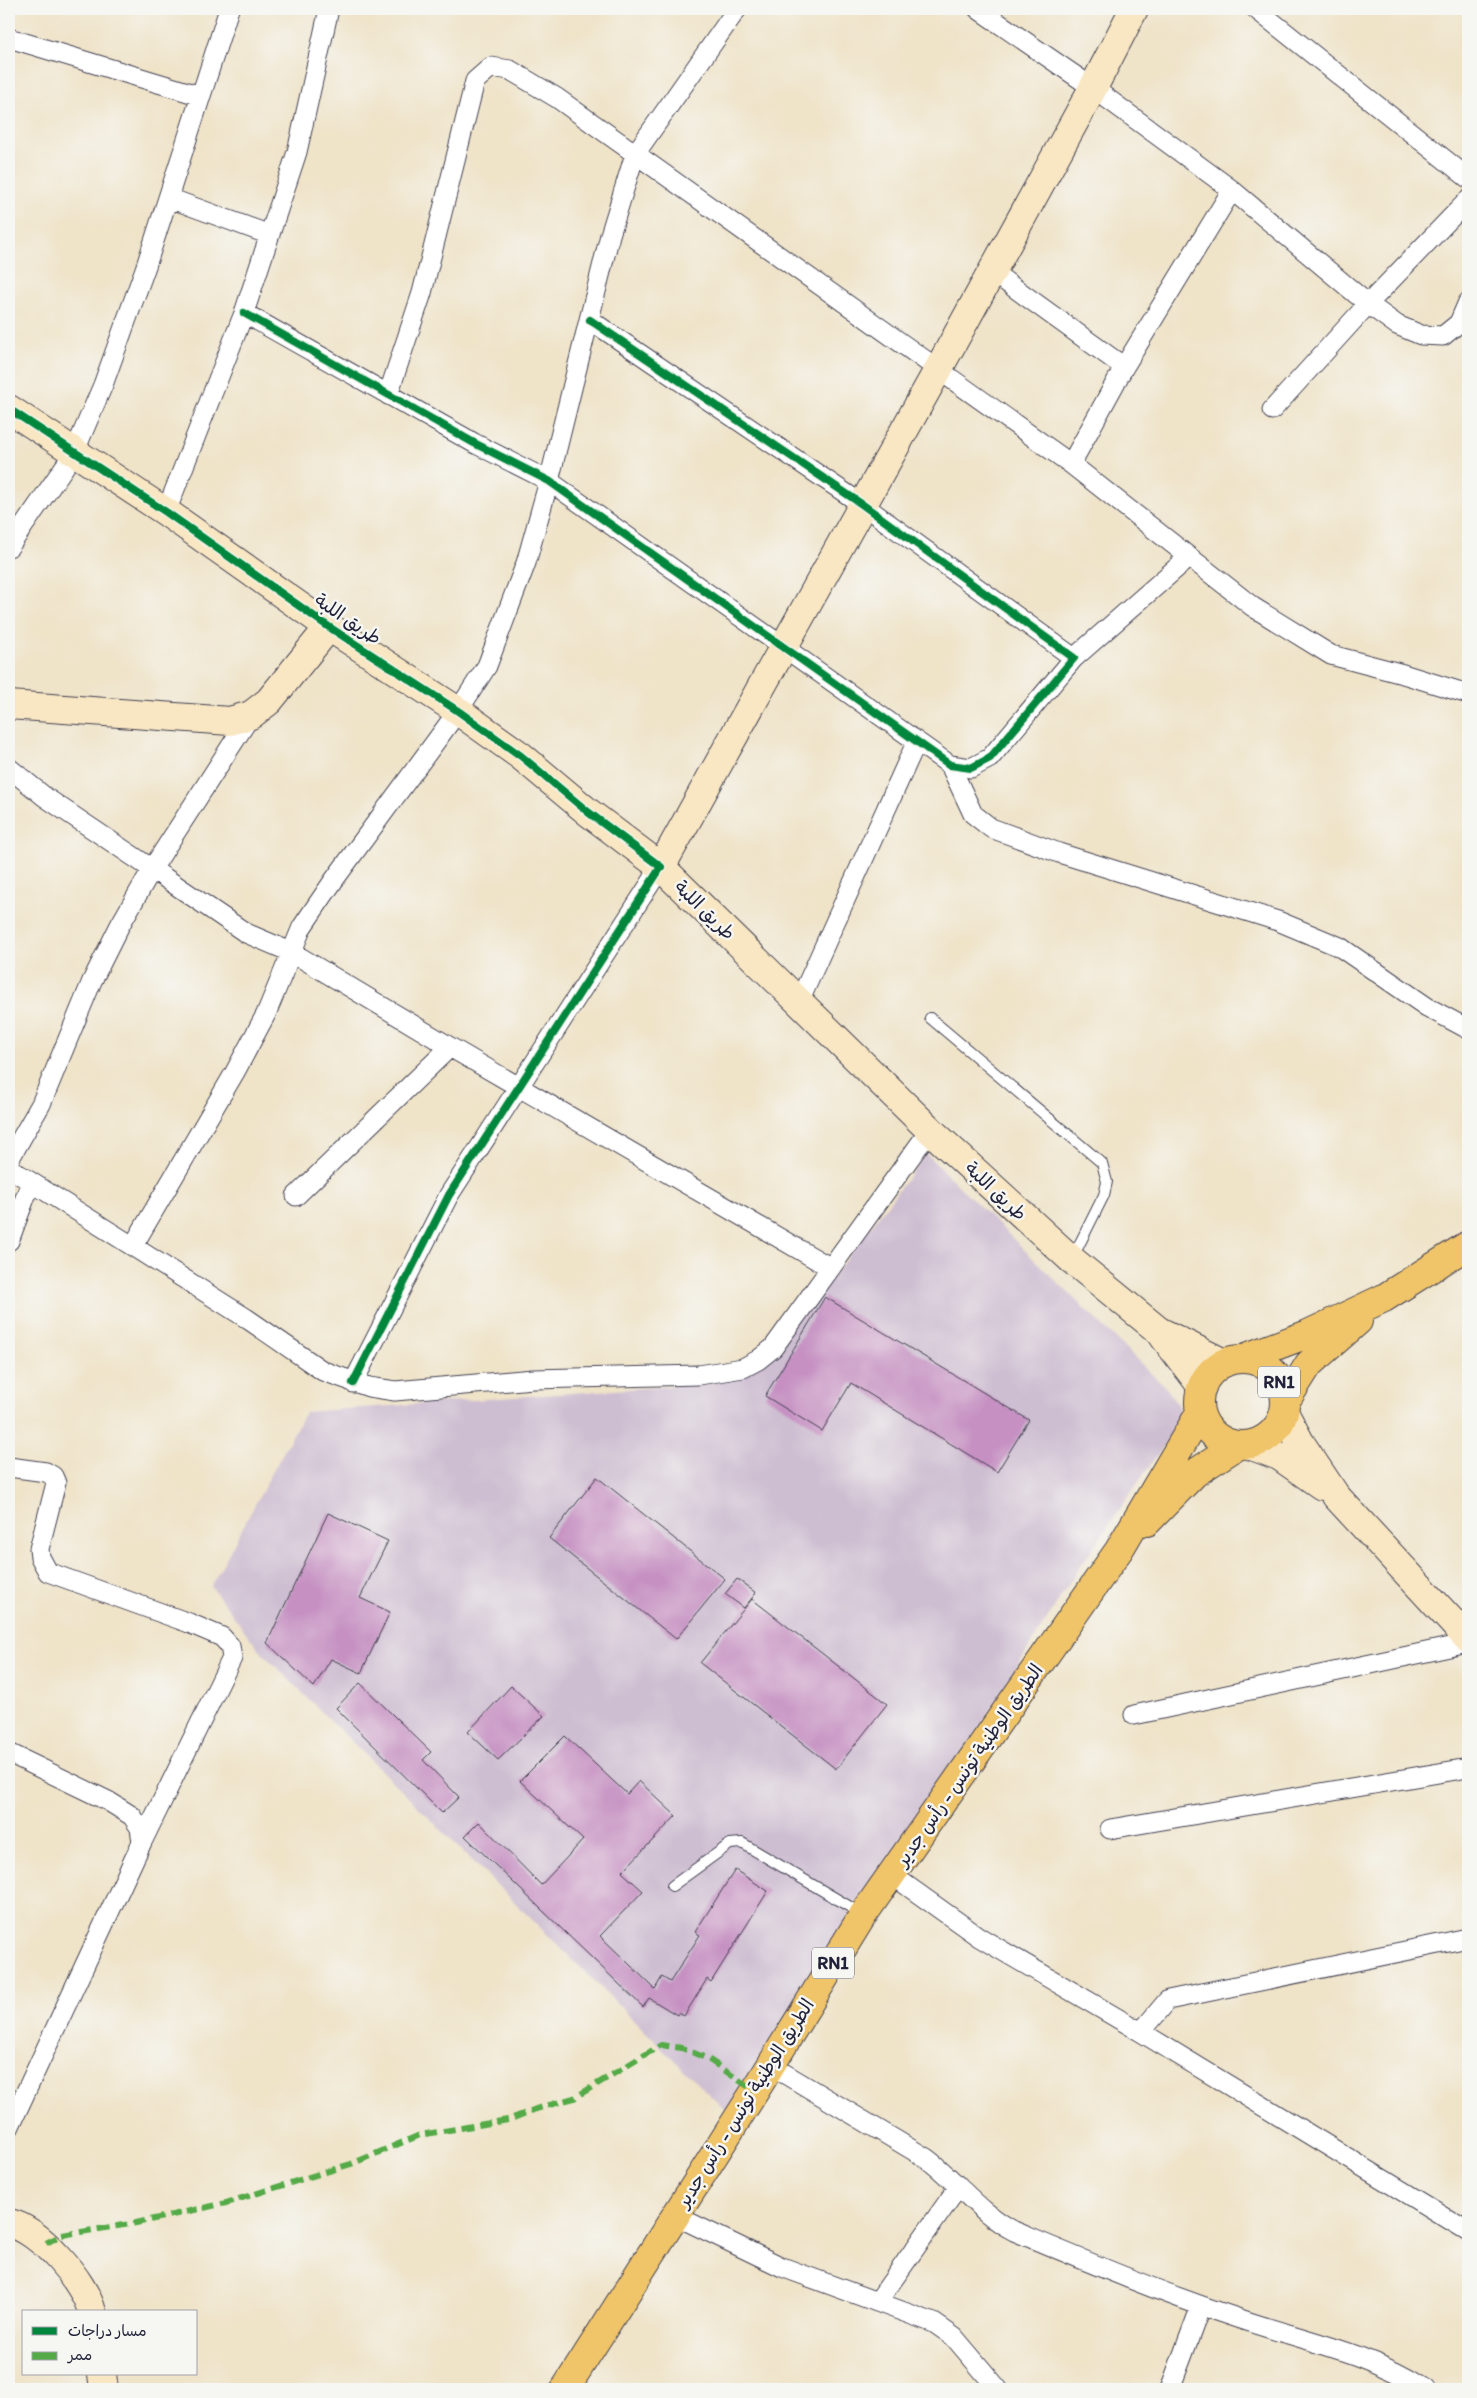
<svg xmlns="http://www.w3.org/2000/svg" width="1477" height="2398" font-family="Itim,'Playpen Sans Arabic',sans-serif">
  <rect width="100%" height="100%" fill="#f6f6f2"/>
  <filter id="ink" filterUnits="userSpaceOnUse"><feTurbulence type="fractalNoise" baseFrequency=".02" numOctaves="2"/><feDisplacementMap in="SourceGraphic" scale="10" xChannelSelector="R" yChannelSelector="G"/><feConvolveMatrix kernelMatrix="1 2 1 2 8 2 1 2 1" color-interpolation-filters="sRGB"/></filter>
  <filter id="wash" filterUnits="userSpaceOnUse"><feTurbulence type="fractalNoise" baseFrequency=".0096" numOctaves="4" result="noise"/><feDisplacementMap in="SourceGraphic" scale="20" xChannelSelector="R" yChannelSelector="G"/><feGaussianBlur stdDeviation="1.12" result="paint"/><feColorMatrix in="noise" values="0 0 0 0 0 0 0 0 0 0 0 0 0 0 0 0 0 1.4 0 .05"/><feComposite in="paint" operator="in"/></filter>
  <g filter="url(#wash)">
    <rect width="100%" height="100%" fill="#efe3c8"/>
    <path fill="#cebed1" d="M926,1154L1167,1389L1178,1405L1182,1419L1073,1577L736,2121L260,1651L211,1586L305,1412L713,1383L742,1375L824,1288Z"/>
    <g id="blocks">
      <path fill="#c691c2" d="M825,1297L1029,1420L997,1472L851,1383L822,1431L765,1396Z
        M597,1477L725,1579L676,1639L549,1538Z
        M328,1513L388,1541L360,1598L390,1612L361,1673L331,1659L314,1687L267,1643Z
        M737,1579L756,1593L744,1608L725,1594Z
        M752,1599L887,1704L836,1769L700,1663Z
        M360,1683L431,1752L423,1760L459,1797L442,1813L336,1708Z
        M511,1686L544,1716L498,1760L468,1732Z
        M565,1736L627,1794L639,1781L676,1816L622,1872L643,1891L600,1936L655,1989L662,1977L670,1982L700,1935L695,1932L735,1870L768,1891L711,1982L707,1979L684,2016L679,2012L677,2015L649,1998L643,2007L465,1836L479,1822L541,1885L583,1840L520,1781Z"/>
    </g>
  </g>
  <g filter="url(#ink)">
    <use href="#blocks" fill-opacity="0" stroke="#413f50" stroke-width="1"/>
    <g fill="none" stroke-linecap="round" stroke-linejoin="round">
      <g stroke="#413f50" stroke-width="12">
        <path id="lane" d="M930,1018L1102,1163L1107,1182L1104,1195L1072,1259
          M672,1886L730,1844L742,1843L862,1914"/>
      </g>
      <g stroke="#413f50" stroke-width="21">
        <path id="street" d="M978,9L1093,88L1232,190L1368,304L1397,325L1421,335L1443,336L1459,323L1468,302
          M1256,9L1468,178
          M9,38L201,96
          M169,198L270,235
          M991,271L1124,367
          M244,313L474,443L549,481L950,765L971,768L990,758L1074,658L863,505L590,320
          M388,395L422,293L475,81L491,67L510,70L557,98L1071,464L1253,607L1331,655L1403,674L1468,694
          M1272,410L1368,304L1468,200
          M1071,464L1124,367L1232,190
          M166,512L244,313L297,152L329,9
          M9,547L74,453L103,385L146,266L229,9
          M1074,658L1189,557
          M251,715L152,869L246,933L293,953L450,1047L831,1268
          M950,765L973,814L991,828L1059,853L1278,921L1340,947L1427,1007L1468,1029
          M9,768L45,797L152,869L120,925L92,981L41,1104L9,1160
          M799,1002L916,743
          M9,1168L246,1318L323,1371L369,1387L395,1391L533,1379L699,1375L743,1368L758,1360L773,1348L930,1130
          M296,1196L450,1047
          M9,1241L31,1182
          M133,1246L235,1072L266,1014L302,927L334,880L458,711L487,666L526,563L549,481L610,235L635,154L737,9
          M353,1383L449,1195L661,867
          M9,1467L46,1472L53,1476L56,1483L39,1549L40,1557L48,1572L189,1623L222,1637L230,1646L232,1658L142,1842
          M1134,1715L1468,1643
          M9,1753L108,1801L132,1816L140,1828L142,1842L9,2128
          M1110,1829L1468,1768
          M892,1875L979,1937L1141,2032L1468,2231
          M1141,2032L1168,2000L1468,1938
          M770,2065L926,2158C957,2181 979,2213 1014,2231C1088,2262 1161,2293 1237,2318C1301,2340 1368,2352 1425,2389
          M674,2215L782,2267L934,2323L954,2337L998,2389
          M878,2301L959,2186
          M1170,2389L1201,2306"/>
      </g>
      <g stroke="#413f50" stroke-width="30">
        <path id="secondary" d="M9,409L166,512L329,627L458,711L521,756L588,812L661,867L930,1130L1072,1260L1159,1331L1224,1363
          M9,705L230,721L251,715L269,701L329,627
          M661,867L939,368L1093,88L1134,9
          M1163,1336L1202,1387
          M1284,1412L1300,1442L1336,1496L1468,1639
          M1249,1445L1279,1456L1322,1486
          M9,2223C39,2229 85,2282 92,2312
          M102,2374L104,2389"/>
      </g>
      <g stroke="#413f50" stroke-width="30">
        <path id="primary" d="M1241,1359L1308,1334L1384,1298L1468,1245
          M1199 1402a43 43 0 1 1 86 0a43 43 0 1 1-86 0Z
          M1285,1402L1309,1364L1358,1321
          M1147,1522L1195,1473L1238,1445
          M565,2389L755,2091L863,1915L1119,1550L1200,1413"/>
      </g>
      <use href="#lane" stroke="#fff" stroke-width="10"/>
      <use href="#street" stroke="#fff" stroke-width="19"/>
      <use href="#secondary" stroke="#f9e7c3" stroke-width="28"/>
      <use href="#primary" stroke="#f0c469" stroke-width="28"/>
      <path stroke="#53aa46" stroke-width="6" stroke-dasharray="12 6" stroke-linecap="butt" d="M46,2243L62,2235L136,2223L226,2203L351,2164L420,2135L508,2120L536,2109L574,2098L661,2045L682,2048L708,2059L755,2091"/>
      <g stroke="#f6f6f2" stroke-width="11">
        <path id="cycleway" d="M244,313L474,443L549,481L950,765L971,768L990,758L1074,658L863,505L590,320
          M9,409L166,512L329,627L458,711L521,756L588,812L661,867L449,1195L353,1383"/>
      </g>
      <use href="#cycleway" stroke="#00873e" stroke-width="8"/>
    </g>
  </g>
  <g text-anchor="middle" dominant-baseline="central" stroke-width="5" stroke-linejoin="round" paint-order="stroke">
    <g fill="#f6f6f2" stroke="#626272" stroke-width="1">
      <rect x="1258" y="1366.5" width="42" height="31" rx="4"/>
      <rect x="812" y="1947.5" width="42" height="31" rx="4"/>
    </g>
    <g font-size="18" font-weight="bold" fill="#22223b">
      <text x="1279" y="1382">RN1</text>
      <text x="833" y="1963">RN1</text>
    </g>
    <g font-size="19" fill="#22223b" stroke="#f6f6f2">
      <text transform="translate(348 619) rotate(34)">طريق اللبة</text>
      <text transform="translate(705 910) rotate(44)">طريق اللبة</text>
      <text transform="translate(996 1191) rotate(43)">طريق اللبة</text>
      <text transform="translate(969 1765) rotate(-55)">الطريق الوطنية تونس - رأس جدير</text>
      <text transform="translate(745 2103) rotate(-58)">الطريق الوطنية تونس - رأس جدير</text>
    </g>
  </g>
  <rect width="1477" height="2398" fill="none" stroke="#f6f6f2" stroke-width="30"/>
  <rect x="22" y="2310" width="175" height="65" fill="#f6f6f2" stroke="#a1a1a9"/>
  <rect x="32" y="2327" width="25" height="8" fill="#00873e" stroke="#a1a1a9"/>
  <text x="68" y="2336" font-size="15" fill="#22223b">مسار دراجات</text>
  <rect x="32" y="2352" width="25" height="8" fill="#53aa46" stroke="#a1a1a9"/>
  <text x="68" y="2360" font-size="15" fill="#22223b">ممر</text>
</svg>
